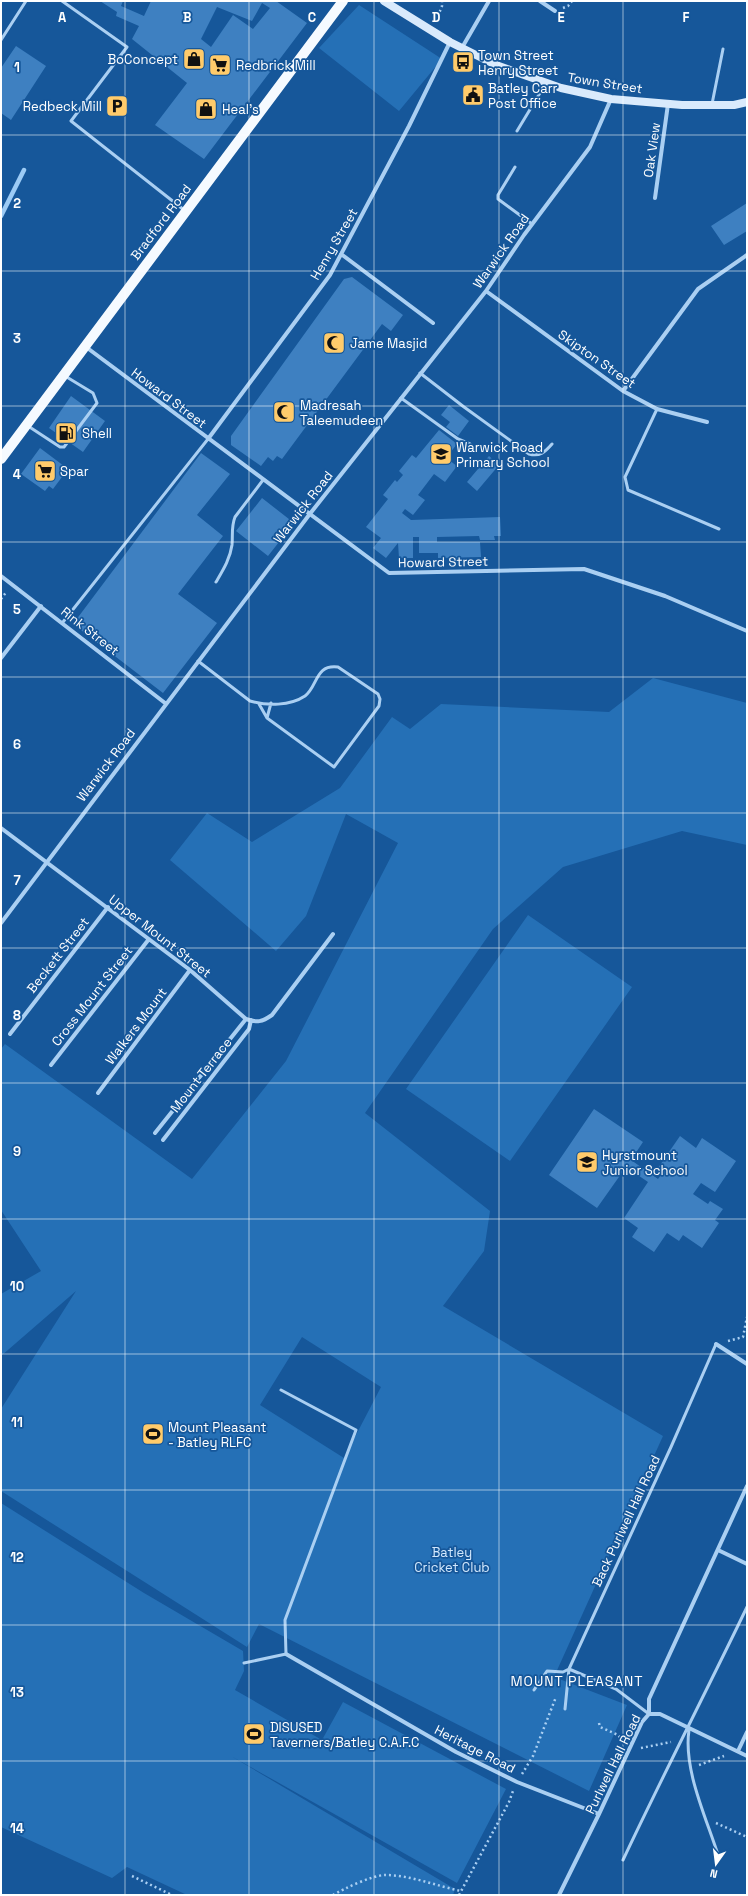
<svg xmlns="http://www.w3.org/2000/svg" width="748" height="1896" font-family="'Space Grotesk',sans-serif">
  <rect width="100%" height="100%" fill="#16579a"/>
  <path fill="#2570b6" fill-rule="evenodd" d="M359,5L442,59L399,111L319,48Z
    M653,678L747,703V845L682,831L563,867L493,929L365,1113L490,1211L484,1251L443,1306L663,1436L554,1677L627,1705L589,1791L259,1624L247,1647L1,1491V1409L76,1291L1,1356V1294L41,1271L1,1210V1049L5,1044L192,1179L286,1061L398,843L346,814L306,916L276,951L170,860L207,813L252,842L340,788L392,717L410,729L441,704L609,712ZM302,1337L381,1387L344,1458L260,1405Z
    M528,915L632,987L510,1161L406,1089Z
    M1,1503L144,1593L243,1651L244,1671L235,1690L322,1740L343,1702L506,1789L457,1883L231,1756L455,1889L453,1895H187L127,1867L112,1878L1,1827Z"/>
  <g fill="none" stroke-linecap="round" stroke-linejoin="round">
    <path stroke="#9ccbf5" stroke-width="4.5" d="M1,216L24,170"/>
  </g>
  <path fill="#3e80c1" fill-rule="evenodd" d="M100,1H123L121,6L144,16L151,1H276L307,23L204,159L155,125L187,83L132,39L139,26L116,16L117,12ZM262,3L270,8L253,29L233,15L211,47L201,39L217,7L252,21Z
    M16,46L46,66L11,120L1,113V68Z
    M747,203V231L724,245L711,226Z
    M352,277L403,315L391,331L382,324L282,459L277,456L273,461L268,457L261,466L231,445V436L344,279Z
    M71,396L105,421L83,452L49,428Z
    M449,405L469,421L458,436L446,427L450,422L441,415Z
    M439,430L457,444L446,458L457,466L445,482L434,474L418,495L425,500L413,515L405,509L402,513L411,520L500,517L501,536H494L495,540H480L479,536L437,537V542H480L481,557L438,558V553H419V537H413V558H399L398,543L386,558L373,548L381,538L366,527L388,499L383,495L395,480L397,482L403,475L399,471L412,455L416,458Z
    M40,448L68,469L53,489L49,486L45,491L21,474Z
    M201,453L230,474L197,515L223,536L178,594L217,623L163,693L73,624Z
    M489,456L499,465L477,491L467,482Z
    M262,498L294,523L268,556L236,531Z
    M594,1109L643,1142L631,1160L658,1179L664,1171L658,1168L680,1136L696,1148L702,1138L736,1161L715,1192L701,1183L693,1194L708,1204L710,1201L723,1209L715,1220L719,1223L702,1248L683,1235L679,1241L667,1233L654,1252L632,1237L638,1228L624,1218L648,1182L626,1167L597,1208L549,1175Z"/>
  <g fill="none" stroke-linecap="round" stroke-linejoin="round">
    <path stroke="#aacff2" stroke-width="2.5" stroke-dasharray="2 3" stroke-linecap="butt" d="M563,8L568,6L572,1
      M436,21L442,6V1
      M1,599L7,591
      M728,1341L743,1337L747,1317
      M599,1723L600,1727L618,1735L623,1741
      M641,1748L671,1742
      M699,1765L724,1756
      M522,1774L533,1756L556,1697
      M716,1823L747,1837
      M132,1876L172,1895
      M333,1895C343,1889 373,1875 385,1875C410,1875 437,1886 461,1891
      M459,1895L509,1802L513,1791"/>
    <path stroke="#aacff2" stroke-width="3" d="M62,1L127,47L71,121L184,210
      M1,40L26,1
      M712,104L723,49
      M517,131L546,83
      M515,167L498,195V199L532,224
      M420,373L464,407L529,454C540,457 545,452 552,444
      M401,398L458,439L470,444
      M657,409L625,477L628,490L719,529
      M28,426L60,447H64L97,403L93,393L65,376
      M216,582C223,570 230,559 232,545C233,535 231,527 235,517L263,480
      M63,622L208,439
      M198,661L250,701C267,706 290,706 305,696C318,686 315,664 338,667L378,694L380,699L379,706L334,767L267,718L259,704
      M267,718L271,703
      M244,1663L286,1654L285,1620L356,1430L281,1390
      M534,1690L547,1671L563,1672L569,1669L616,1689L649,1714
      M565,1709L569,1669L671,1447L716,1344
      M689,1730C683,1770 707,1819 719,1858
      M623,1860C663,1775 706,1692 747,1607"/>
    <path stroke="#aacff2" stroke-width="4" d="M540,1L555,11
      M463,46L489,1
      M655,198L668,104
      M341,254L433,323
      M486,291L623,391L657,409L707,422
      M86,347L389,573L584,569L665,596L747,631
      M623,391L698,289L747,255
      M208,439L330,275L409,126L450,42
      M1,576L165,703
      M1,658L41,606
      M1,828L190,970L246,1019C257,1023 262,1022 272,1015L333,934
      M1,923L309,515L486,291L524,235L590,147L611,99
      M10,1034L108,907
      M51,1065L149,939
      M98,1093L190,970
      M155,1133L246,1019
      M163,1140L249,1029L251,1020
      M716,1344L747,1364
      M718,1550L747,1564
      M286,1654L456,1752L517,1782L599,1814
      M649,1714H660L747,1756
      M738,1751L747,1732
      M559,1895L599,1814L642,1722L649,1714V1699L747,1486"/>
    <path stroke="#d9eafc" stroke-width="8" d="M384,1L450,42L496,65L561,88L611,99L682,105H734L747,102"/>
    <path stroke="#f5faff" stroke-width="10" d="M1,459L343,1"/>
  </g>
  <path fill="none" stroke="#fff" stroke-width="1" stroke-opacity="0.55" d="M125,1V1895M249,1V1895M374,1V1895M499,1V1895M623,1V1895M1,135H747M1,271H747M1,406H747M1,542H747M1,677H747M1,813H747M1,948H747M1,1083H747M1,1219H747M1,1354H747M1,1490H747M1,1625H747M1,1761H747"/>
  <defs>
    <g id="shop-square" transform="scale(1.15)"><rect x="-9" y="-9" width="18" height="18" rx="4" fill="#ffcb6b" stroke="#16579a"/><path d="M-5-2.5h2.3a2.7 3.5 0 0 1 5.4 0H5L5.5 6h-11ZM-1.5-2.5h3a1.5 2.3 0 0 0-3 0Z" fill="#111"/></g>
    <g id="bus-square" transform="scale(1.15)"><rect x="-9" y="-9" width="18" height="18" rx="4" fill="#ffcb6b" stroke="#16579a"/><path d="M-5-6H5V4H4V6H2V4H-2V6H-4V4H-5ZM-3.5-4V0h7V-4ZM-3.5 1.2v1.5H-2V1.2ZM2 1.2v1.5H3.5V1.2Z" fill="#111"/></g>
    <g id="supermarket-square" transform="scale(1.15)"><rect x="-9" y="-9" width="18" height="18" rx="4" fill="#ffcb6b" stroke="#16579a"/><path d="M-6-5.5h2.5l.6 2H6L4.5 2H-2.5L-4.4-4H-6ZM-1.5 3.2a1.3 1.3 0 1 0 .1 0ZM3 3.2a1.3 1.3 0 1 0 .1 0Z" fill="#111"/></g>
    <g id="civic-square" transform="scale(1.15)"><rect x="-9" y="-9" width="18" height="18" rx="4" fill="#ffcb6b" stroke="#16579a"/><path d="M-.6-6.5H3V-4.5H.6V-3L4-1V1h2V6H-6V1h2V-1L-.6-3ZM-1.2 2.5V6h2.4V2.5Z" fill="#111"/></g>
    <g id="parking-square" transform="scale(1.15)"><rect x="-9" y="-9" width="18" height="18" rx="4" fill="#ffcb6b" stroke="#16579a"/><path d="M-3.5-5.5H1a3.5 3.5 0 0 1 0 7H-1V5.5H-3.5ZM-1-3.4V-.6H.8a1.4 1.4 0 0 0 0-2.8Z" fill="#111"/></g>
    <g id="mosque-square" transform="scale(1.15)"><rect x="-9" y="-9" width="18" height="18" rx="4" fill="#ffcb6b" stroke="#16579a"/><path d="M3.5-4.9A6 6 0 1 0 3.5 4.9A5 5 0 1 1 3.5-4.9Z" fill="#111"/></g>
    <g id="fuel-square" transform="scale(1.15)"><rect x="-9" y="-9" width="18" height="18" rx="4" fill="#ffcb6b" stroke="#16579a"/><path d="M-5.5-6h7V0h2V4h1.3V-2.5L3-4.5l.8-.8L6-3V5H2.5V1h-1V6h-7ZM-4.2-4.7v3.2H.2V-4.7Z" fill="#111"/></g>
    <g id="school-square" transform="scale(1.15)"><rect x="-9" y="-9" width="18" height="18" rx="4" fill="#ffcb6b" stroke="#16579a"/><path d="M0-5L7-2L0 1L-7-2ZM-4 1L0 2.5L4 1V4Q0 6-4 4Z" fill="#111"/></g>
    <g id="stadium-square" transform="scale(1.15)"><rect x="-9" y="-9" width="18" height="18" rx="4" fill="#ffcb6b" stroke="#16579a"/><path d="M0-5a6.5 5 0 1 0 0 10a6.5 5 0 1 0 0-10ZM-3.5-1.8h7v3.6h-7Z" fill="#111"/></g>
  </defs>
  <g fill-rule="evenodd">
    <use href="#shop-square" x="194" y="59"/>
    <use href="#bus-square" x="463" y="62"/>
    <use href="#supermarket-square" x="220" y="65"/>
    <use href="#civic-square" x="473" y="95"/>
    <use href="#parking-square" x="117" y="106"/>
    <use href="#shop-square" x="206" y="109"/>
    <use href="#mosque-square" x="334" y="343"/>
    <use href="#mosque-square" x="284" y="412"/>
    <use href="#fuel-square" x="66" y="433"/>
    <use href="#school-square" x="441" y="454"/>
    <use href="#supermarket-square" x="45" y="471"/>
    <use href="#school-square" x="587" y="1162"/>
    <use href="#stadium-square" x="153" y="1434"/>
    <use href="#stadium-square" x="254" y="1734"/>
  </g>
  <g text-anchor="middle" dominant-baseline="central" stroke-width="3.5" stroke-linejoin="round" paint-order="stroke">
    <g font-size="13" fill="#fff" stroke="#16579a" text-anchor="start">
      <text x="478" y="55">Town Street<tspan x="478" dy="15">Henry Street</tspan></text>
      <text x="178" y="59" text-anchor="end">BoConcept</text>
      <text x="236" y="65">Redbrick Mill</text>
      <text x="488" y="88">Batley Carr<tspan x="488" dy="15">Post Office</tspan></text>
      <text x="102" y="106" text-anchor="end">Redbeck Mill</text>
      <text x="222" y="109">Heal's</text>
      <text x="350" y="343">Jame Masjid</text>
      <text x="300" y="405">Madresah<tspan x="300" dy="15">Taleemudeen</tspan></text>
      <text x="82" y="433">Shell</text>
      <text x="456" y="447">Warwick Road<tspan x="456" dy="15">Primary School</tspan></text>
      <text x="60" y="471">Spar</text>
      <text x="602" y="1155">Hyrstmount<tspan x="602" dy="15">Junior School</tspan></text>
      <text x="168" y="1427">Mount Pleasant<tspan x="168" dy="15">- Batley RLFC</tspan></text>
      <text x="270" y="1727">DISUSED<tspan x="270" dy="15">Taverners/Batley C.A.F.C</tspan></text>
    </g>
    <g font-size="13" fill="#fff" stroke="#16579a">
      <text transform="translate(605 83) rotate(9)">Town Street</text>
      <text transform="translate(652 150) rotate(-82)">Oak View</text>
      <text transform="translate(161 222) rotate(-53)">Bradford Road</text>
      <text transform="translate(334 244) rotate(-60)">Henry Street</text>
      <text transform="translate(501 251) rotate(-55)">Warwick Road</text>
      <text transform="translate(597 359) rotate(35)">Skipton Street</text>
      <text transform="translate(169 398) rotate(37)">Howard Street</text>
      <text transform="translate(303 507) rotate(-52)">Warwick Road</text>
      <text transform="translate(443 562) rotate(-1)">Howard Street</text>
      <text transform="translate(90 631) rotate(38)">Rink Street</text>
      <text transform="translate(106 765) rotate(-53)">Warwick Road</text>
      <text transform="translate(160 936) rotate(38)">Upper Mount Street</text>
      <text transform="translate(58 955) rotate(-52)">Beckett Street</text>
      <text transform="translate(92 996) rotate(-52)">Cross Mount Street</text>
      <text transform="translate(136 1026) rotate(-53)">Walkers Mount</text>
      <text transform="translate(201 1075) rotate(-52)">Mount Terrace</text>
      <text transform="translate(626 1521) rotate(-65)">Back Purlwell Hall Road</text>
      <text transform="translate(475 1749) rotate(27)">Heritage Road</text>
      <text transform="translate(613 1764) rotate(-64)">Purlwell Hall Road</text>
    </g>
    <g font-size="13" fill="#d2e8fd" stroke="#16579a">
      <text x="452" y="1552">Batley<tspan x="452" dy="15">Cricket Club</tspan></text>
    </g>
    <g font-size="14" letter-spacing="1" fill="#fff" stroke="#16579a">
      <text x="577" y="1681">MOUNT PLEASANT</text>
    </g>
  </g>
  <g font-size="13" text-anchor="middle" font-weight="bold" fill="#fff" stroke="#16579a" stroke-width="3.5" stroke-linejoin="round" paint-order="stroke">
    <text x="62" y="22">A</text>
    <text x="187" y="22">B</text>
    <text x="312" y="22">C</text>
    <text x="436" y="22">D</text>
    <text x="561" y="22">E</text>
    <text x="686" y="22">F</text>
    <text x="17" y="72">1</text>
    <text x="17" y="208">2</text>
    <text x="17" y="343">3</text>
    <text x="17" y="479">4</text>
    <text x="17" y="614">5</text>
    <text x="17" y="749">6</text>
    <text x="17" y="885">7</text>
    <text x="17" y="1020">8</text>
    <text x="17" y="1156">9</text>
    <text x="17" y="1291">10</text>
    <text x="17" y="1427">11</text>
    <text x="17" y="1562">12</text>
    <text x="17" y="1697">13</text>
    <text x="17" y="1833">14</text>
  </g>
  <rect width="748" height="1896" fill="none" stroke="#ffffff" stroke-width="4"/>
  <g transform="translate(716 1864) rotate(194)" stroke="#16579a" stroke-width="3" paint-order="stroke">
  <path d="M0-3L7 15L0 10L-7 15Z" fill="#ffffff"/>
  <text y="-6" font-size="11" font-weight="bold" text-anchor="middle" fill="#ffffff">N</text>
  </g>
</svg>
